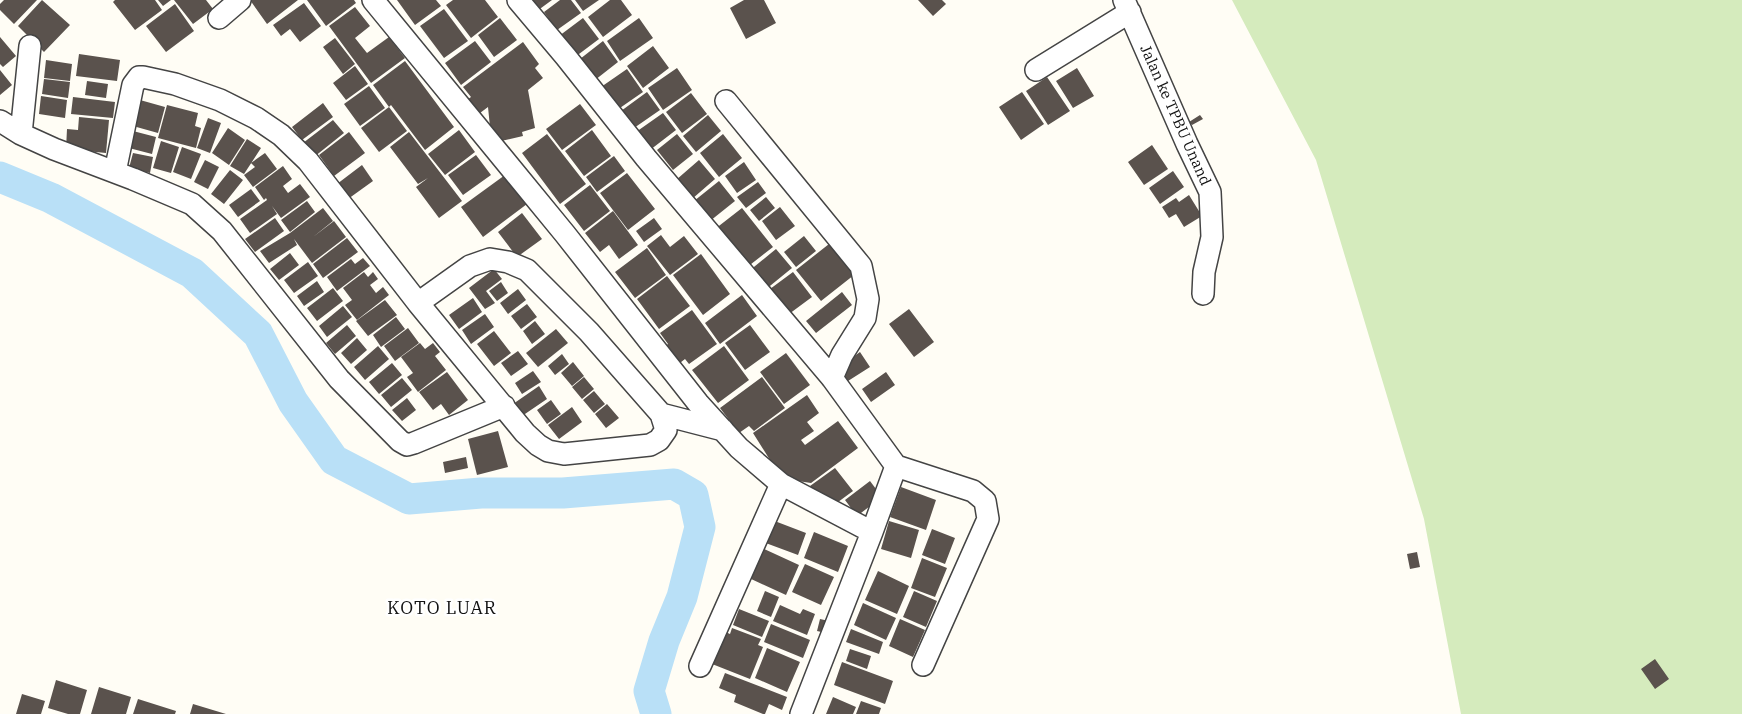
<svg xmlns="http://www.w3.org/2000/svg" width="1742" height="714" font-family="'IBM Plex Serif',serif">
  <rect width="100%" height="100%" fill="#fffdf5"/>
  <path fill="#d5ebbd" d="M1232,0H1742V714H1461L1424,519L1316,160Z"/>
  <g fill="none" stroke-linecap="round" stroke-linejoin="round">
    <path stroke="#b9e0f7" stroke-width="31" d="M0,177L51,198L192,273L258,334L293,402L334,460L409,499L481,493H563L674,484L693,495L700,527L682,597L664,641L649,691L656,714"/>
  </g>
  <path fill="#5a524d" d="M4,0H37L14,24L0,10V4Z
    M42,0L70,25L44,52L18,26Z
    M115,0H155L162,10L135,30L113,2Z
    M158,0H171L163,6Z
    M174,0H206L213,9L193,24Z
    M250,0H298L267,24Z
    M307,0H354L356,3L326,26Z
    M397,0H436L441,6L415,25Z
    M453,0H485L498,17L471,38L446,5Z
    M529,0H552L537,11Z
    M560,0H571L581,13L557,30L544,12Z
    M575,0H599L583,11Z
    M610,0H621L632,15L603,37L588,17Z
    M744,0H764L776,23L746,39L730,8Z
    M918,0H942L946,4L933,16Z
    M304,3L321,26L300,42L290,29L281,36L273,25Z
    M175,4L194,31L166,52L146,26Z
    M355,7L370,26L355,38L367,53L389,37L405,58L371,83L329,26Z
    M444,9L468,41L444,58L420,26Z
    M500,18L517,40L494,57L478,35Z
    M583,18L599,39L575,57L559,36Z
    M639,18L653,38L620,61L607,41Z
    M0,37L16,56L3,67L0,64Z
    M335,38L355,64L343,74L323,47Z
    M475,41L491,62L461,85L445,63Z
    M603,41L618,62L595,80L580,59Z
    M523,42L539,64L535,68L543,78L528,90L535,128L522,132L523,136L501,141L499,135L491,137L488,107L476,116L464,102L471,97L463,87Z
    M653,46L669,68L643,88L627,66Z
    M79,54L120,60L117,81L76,76Z
    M46,60L72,64L70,81L44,78Z
    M405,61L454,127L425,150L391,105L389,107L407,131L379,152L361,128L389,107L373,85Z
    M355,66L368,84L346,100L333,83Z
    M677,68L692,90L663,110L648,88Z
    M1077,68L1094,96L1073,108L1056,81Z
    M627,69L643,92L617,110L601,87Z
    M0,70L12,85L0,95Z
    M1047,77L1070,111L1048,125L1026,91Z
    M44,79L70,82L68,98L42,94Z
    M87,81L108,84L106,98L85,95Z
    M369,86L385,108L360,126L344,104Z
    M647,92L660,110L634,128L621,111Z
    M1022,92L1044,124L1021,140L999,107Z
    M691,93L707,114L682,133L666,112Z
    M41,96L67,100L65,118L39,114Z
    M73,97L115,102L113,118L71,114Z
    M140,100L165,107L158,133L133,126Z
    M323,103L333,117L302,140L292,127Z
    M580,104L596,125L562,150L546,129Z
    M167,105L198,113L195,126L201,128L196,148L158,138Z
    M663,113L676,130L650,150L636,132Z
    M708,115L721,131L696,152L683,136Z
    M1200,115L1203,119L1192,125L1189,122Z
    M79,117L109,120L106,153L66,149L67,129L78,130Z
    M208,118L221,123L210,153L197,148Z
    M333,120L344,133L314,157L303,143Z
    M228,128L245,140L229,165L212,153Z
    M459,130L475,152L445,175L428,154Z
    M592,130L611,156L584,176L565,151Z
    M133,131L156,137L152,154L129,148Z
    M349,132L365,153L334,176L319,155Z
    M409,132L462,201L439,218L416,187L428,178L418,184L390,147Z
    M547,134L586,184L560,204L522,153Z
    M677,134L693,154L673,170L657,150Z
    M723,134L742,158L719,177L700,153Z
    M247,139L261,148L244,174L230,166Z
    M161,141L179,147L171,173L153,168Z
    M1152,145L1168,169L1144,185L1128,162Z
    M182,147L201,154L191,179L173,172Z
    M133,153L153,157L150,173L129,168Z
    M265,153L277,169L253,187L244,175L255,167L251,163Z
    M476,155L491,175L463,195L448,175Z
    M614,156L625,171L597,192L586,177Z
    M205,160L219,167L208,189L194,182Z
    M699,160L715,179L692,199L676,180Z
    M744,162L756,180L737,193L725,176Z
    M362,165L373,181L348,199L337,184Z
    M283,166L292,179L283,186L288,193L300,184L310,197L281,218L272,206L277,214L250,233L240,219L267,200L266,198L264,200L255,187Z
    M230,170L243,180L224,204L211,194Z
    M1173,171L1184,187L1160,204L1149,188Z
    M627,173L655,209L628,230L600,193Z
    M505,175L527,204L483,237L461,207Z
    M719,181L735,201L710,221L694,201Z
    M758,182L766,193L746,208L737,197Z
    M590,185L610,211L584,231L564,205Z
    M251,189L260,201L238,217L229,205Z
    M1189,195L1202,216L1184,227L1176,214L1169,218L1162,207L1176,198L1179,202Z
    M766,197L775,208L759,221L750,210Z
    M307,201L315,212L290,232L281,220Z
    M780,207L795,226L776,240L762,221Z
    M323,208L333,221L313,237L334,221L346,237L312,263L294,239L297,245L269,263L260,251L290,233Z
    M742,208L773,247L746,268L715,229Z
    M613,211L638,245L619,259L609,245L600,252L585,233Z
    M522,213L542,239L517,257L498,232Z
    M275,218L284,231L255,252L245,239Z
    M654,218L662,229L644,242L636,231Z
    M661,235L670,247L684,236L698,254L670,275L647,246Z
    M804,236L816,251L796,267L784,252Z
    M347,238L358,252L323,278L313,264Z
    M829,244L854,275L821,301L796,270Z
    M647,248L666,275L635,298L615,272Z
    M776,249L792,268L765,290L749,271Z
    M290,253L299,265L279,280L270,269Z
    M701,254L730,294L703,315L673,275Z
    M363,258L370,266L337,291L327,277L351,259L355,264Z
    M308,262L318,276L294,293L284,280Z
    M494,269L502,279L486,291L495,303L485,309L469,288Z
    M364,272L368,277L373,272L378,279L370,285L376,293L383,287L389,295L357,320L345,305L352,300L343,288Z
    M793,272L812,297L789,314L770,289Z
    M667,276L690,306L659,329L637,299Z
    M317,281L324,292L304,306L297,296Z
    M501,282L508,293L497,301L489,291Z
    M333,288L343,301L317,321L307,308Z
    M518,289L526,300L508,314L500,303Z
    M842,292L852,305L816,333L806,321Z
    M742,295L757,316L720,344L705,323Z
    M473,298L482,312L459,329L449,315Z
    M385,300L397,315L368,336L356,321Z
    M527,304L537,317L521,329L511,316Z
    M343,306L352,317L327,337L319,326Z
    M909,309L934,342L914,357L889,324Z
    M692,310L717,344L689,364L685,359L676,366L663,348L668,344L660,333Z
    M485,314L494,327L471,344L462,330Z
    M396,317L405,329L381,347L373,335Z
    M535,321L545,334L532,344L523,331Z
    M347,325L356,336L335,354L326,343Z
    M750,325L770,352L745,370L725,343Z
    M408,328L419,343L395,361L384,346Z
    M556,329L568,343L538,367L526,353Z
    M494,331L511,353L494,366L477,344Z
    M357,338L367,350L351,364L341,353Z
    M420,343L425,349L433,343L440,352L435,356L446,370L418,392L407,377L413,373L401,357Z
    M378,346L389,359L365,380L354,367Z
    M724,346L749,380L718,403L692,370Z
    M518,351L528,364L511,376L501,363Z
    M860,352L870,367L848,381L839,367Z
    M786,353L810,385L784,404L760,372Z
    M562,354L569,364L555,375L548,366Z
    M573,362L584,376L572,386L561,373Z
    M392,363L402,375L379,394L369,382Z
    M533,371L541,382L522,394L515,383Z
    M447,372L468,400L449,415L441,404L433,410L419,392Z
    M886,372L895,385L871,402L862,389Z
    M584,377L594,389L582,399L572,387Z
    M762,377L785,408L754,431L749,426L739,433L720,408Z
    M402,378L412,390L391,407L381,395Z
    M539,386L547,399L522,416L513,404Z
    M594,391L605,404L594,413L583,400Z
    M807,395L819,413L807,422L814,431L801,440L805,445L838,421L858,448L811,483L791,480L777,471L753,433Z
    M407,398L416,410L402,421L392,410Z
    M551,400L561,414L547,424L537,410Z
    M607,404L619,418L606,428L595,414Z
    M572,407L582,422L559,439L548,425Z
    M498,431L508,467L477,475L468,439Z
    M466,457L468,468L445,473L443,462Z
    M835,468L853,491L834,505L826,506L810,486Z
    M870,481L882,497L857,516L845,500Z
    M901,487L936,500L926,530L890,517Z
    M772,520L806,533L798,555L763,542Z
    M889,521L919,530L911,558L881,549Z
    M932,529L955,538L945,564L922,555Z
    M814,532L848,546L838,572L804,558Z
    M762,548L799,565L786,595L749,578Z
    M1417,552L1420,567L1410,569L1407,554Z
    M922,558L947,568L935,597L911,588Z
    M805,564L834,577L821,605L792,592Z
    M878,571L909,586L897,614L865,600Z
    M765,591L779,597L771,617L757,611Z
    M914,591L937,601L926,627L903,617Z
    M863,603L896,618L886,640L854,625Z
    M780,605L800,614L803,609L815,614L807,635L773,621Z
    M739,609L769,621L762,637L733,625Z
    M820,619L829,621L826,633L817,631Z
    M900,619L925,630L913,657L889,646Z
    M771,624L810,640L803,658L764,642Z
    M732,628L761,639L758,645L763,647L750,679L707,662L719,629L730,634Z
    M851,629L883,642L879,654L846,642Z
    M767,648L800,662L787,692L755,678Z
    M850,649L871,656L867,669L846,661Z
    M1655,659L1669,679L1655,689L1641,669Z
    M842,662L893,681L885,704L834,685Z
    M725,673L787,697L782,710L769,704L765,714H763L734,702L736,695L719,688Z
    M56,680L87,690L80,714H68L48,708Z
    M99,687L131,697L126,714H91Z
    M22,694L45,701L41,714H16Z
    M833,697L856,707L853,714H826Z
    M138,699L176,711L175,714H133Z
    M861,701L881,708L879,714H856Z
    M193,704L226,714H190Z"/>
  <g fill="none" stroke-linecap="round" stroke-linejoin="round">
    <g stroke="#444" stroke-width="24">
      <path id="minor" d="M373,0L565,234L698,403L739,448L781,484L872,532
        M518,0L566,57L646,158L832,378L896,466L872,532L801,714
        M1124,0L1187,144L1210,192L1212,237L1204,272L1203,294
        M219,18L240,0
        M1036,70L1130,12
        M726,101L861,266L868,299L865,318L842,355L832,378
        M0,121L21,134L54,149L133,179L192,204L222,231L339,379L400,441L407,445L414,443L504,406
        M21,134L30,46
        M115,172L133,85L139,77H143L175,84L220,100L256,118L281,135L308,161L418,303L525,433L538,445L548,451L564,454L650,445L659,440L666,430L661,414L589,332L527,270L508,262L490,259L470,266L418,303
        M661,414L723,430
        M896,466L973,491L985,501L988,519L923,665
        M700,666L781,484"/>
    </g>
    <use href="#minor" stroke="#fff" stroke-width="21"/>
  </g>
  <g text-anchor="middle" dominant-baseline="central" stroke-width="5" stroke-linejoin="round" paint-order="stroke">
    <g font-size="15" fill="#111" stroke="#fff">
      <text transform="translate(1176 115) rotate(66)">Jalan ke TPBU Unand</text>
    </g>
    <g font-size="18" letter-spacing="1" fill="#111" stroke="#fff">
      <text x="442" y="607">KOTO LUAR</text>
    </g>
  </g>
</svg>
